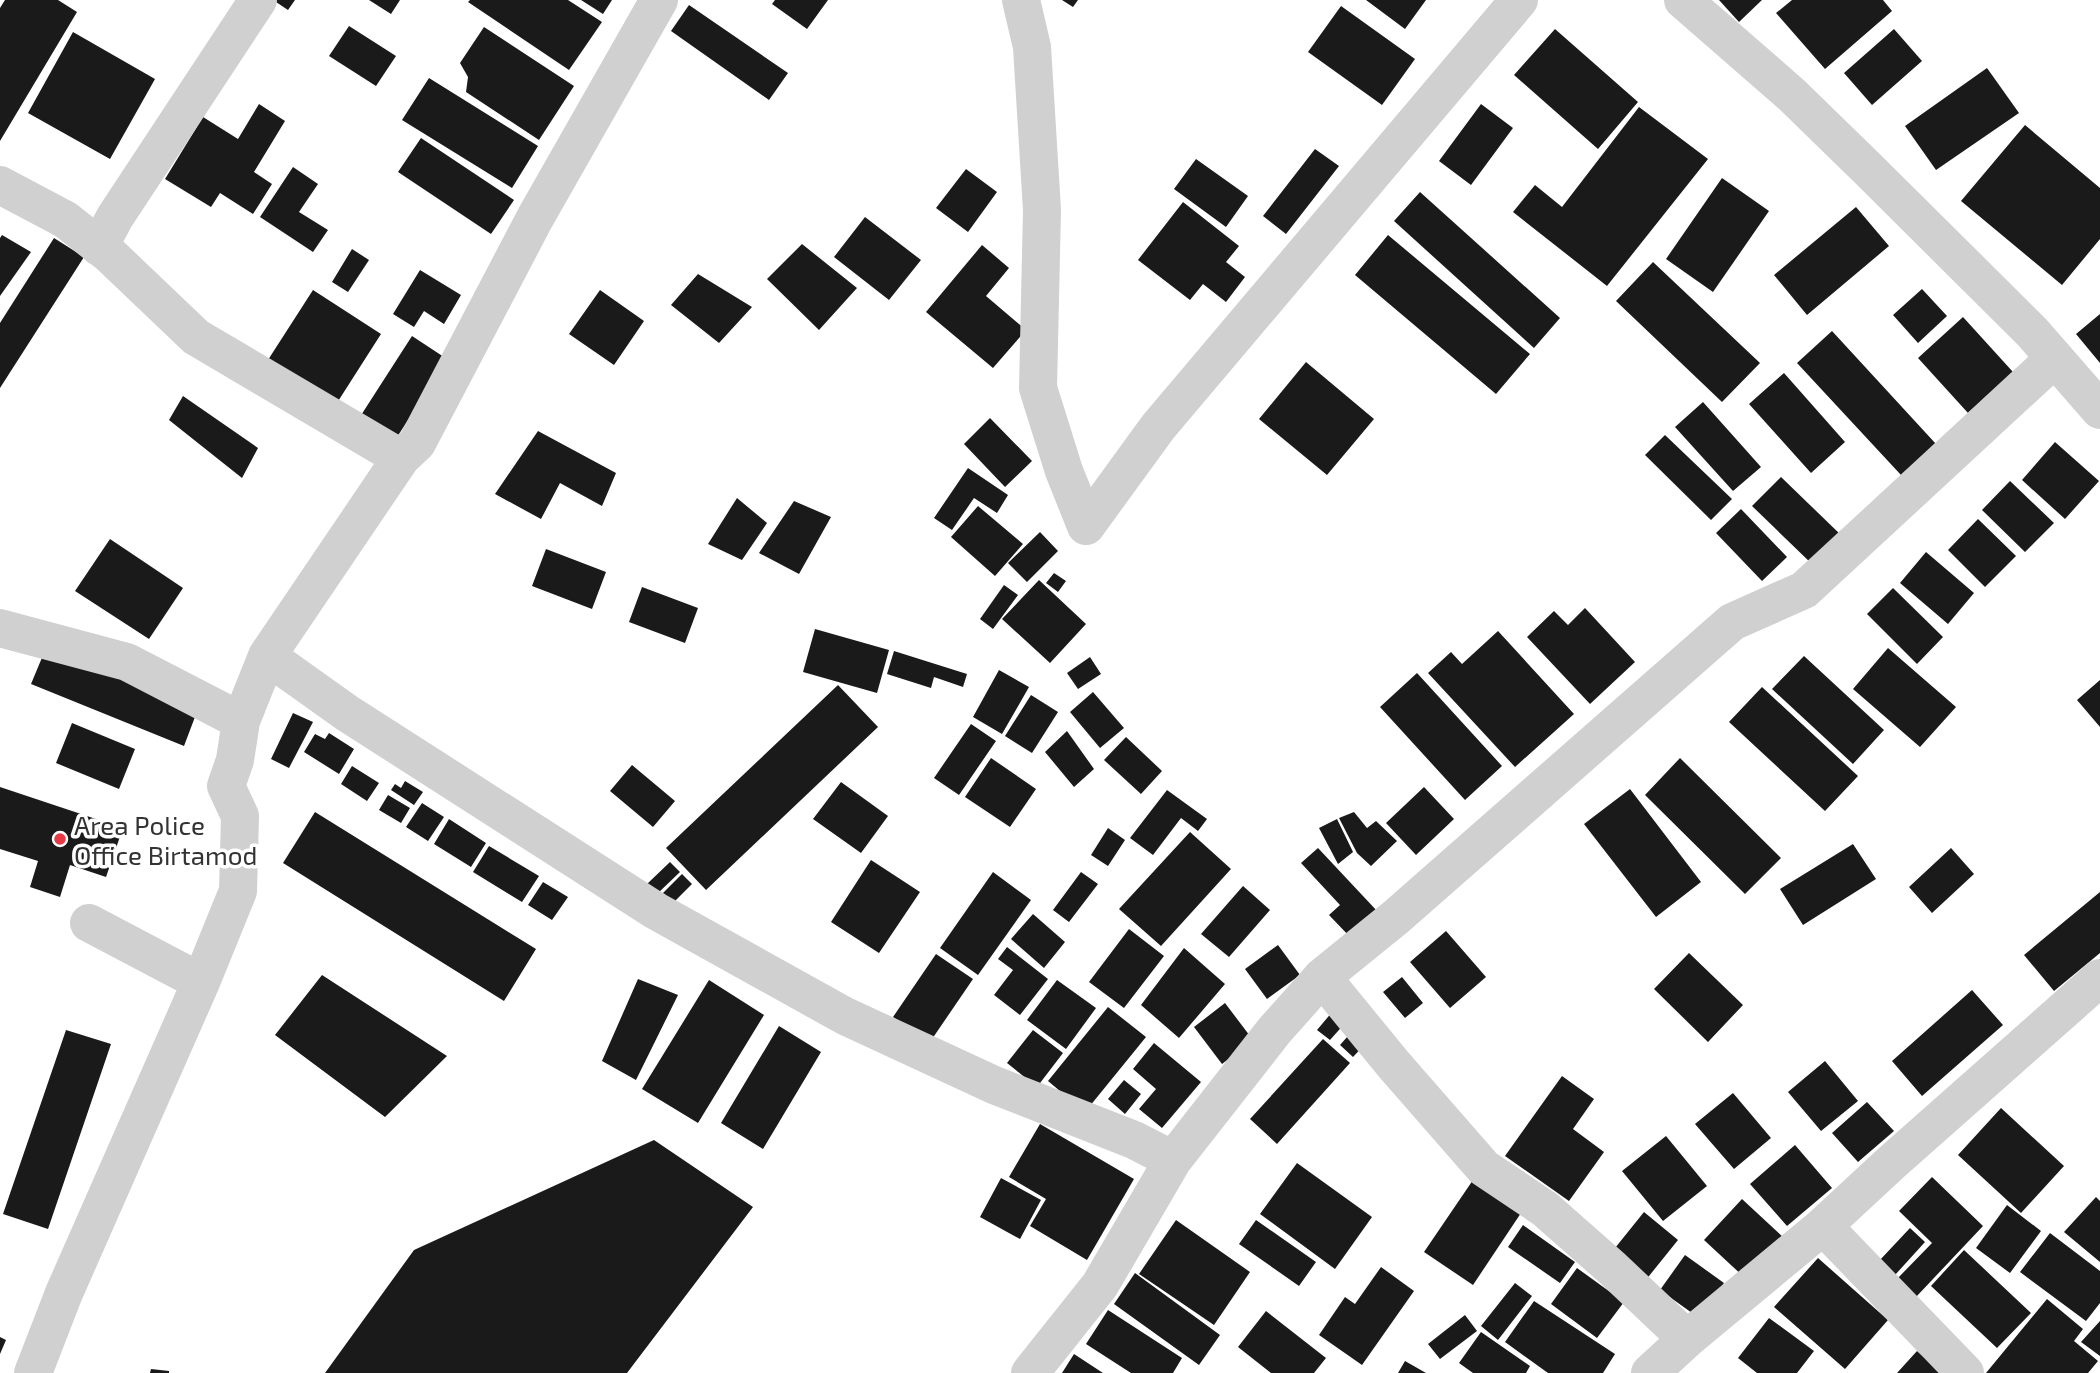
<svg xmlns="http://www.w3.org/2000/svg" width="2100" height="1373" font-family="'Exo 2',sans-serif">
  <rect width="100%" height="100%" fill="#fff"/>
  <path fill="#1a1a1a" d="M5,0H58L77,12L0,141V8Z
    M273,0H295L288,10Z
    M369,0H400L391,14Z
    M470,0H568L602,22L569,70L468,2Z
    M581,0H612L603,14Z
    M775,0H828L807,29L772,4Z
    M1062,0H1078L1073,7Z
    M1366,0H1426L1405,29Z
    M1719,0H1762L1739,22Z
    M1792,0H1883L1892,11L1825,69L1776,13Z
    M689,5L788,73L769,100L671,31Z
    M1341,6L1415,59L1382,105L1308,52Z
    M349,26L396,56L376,86L329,56Z
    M484,27L574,86L539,140L466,92L468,77L460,63Z
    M1555,29L1638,102L1598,149L1514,75Z
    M1894,29L1922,61L1872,105L1844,73Z
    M73,32L155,79L110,159L28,113Z
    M1987,68L2019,113L1936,170L1905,126Z
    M429,78L538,146L512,188L402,120Z
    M259,104L285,121L254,172L272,184L253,214L220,193L211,207L165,179L203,117L238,139Z
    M1481,104L1513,128L1471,185L1439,161Z
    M1639,107L1708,159L1607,286L1513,212L1535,185L1562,207Z
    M2025,125L2100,188V239L2062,285L1961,201Z
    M421,138L514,200L491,234L398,172Z
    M1315,149L1339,166L1286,234L1263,216Z
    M1196,159L1248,196L1226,227L1174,189Z
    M293,167L318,184L299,212L328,230L313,252L260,217Z
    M966,169L997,192L968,232L936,208Z
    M1722,178L1769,211L1713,292L1666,259Z
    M1420,192L1560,318L1534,348L1394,221Z
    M1183,202L1239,246L1226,262L1245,277L1226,302L1203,284L1190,300L1138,260Z
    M1856,207L1889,246L1807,315L1774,275Z
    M865,217L921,260L889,300L834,257Z
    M2,235L31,252L0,296V238Z
    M1388,235L1530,354L1496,394L1355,275Z
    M54,238L84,257L0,388V323Z
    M802,244L857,288L819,330L767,279Z
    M982,245L1009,268L986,296L1026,330L993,368L926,312Z
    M352,249L369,260L348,292L332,282Z
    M1653,262L1760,363L1722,402L1616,301Z
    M420,270L461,295L444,324L424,311L414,327L393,314Z
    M698,274L752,307L719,343L671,305Z
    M1922,289L1947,316L1918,343L1893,315Z
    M313,290L381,334L335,406L266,363Z
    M600,290L644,321L614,365L569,334Z
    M2100,314V363L2076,334Z
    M1963,317L2013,372L1968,413L1918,358Z
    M1832,331L1936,444L1901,475L1797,363Z
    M412,336L447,359L392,445L356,423Z
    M1306,362L1374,419L1327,475L1259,419Z
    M1784,373L1845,442L1811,473L1749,404Z
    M183,396L258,448L242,478L169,420Z
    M1703,402L1761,467L1733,491L1675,427Z
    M990,418L1032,461L1005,487L964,444Z
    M538,431L616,473L602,506L560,483L541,519L495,494Z
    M1665,435L1732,499L1711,520L1645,455Z
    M2055,442L2099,481L2065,519L2022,480Z
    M968,468L1008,495L997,513L974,498L952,530L934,518Z
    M1781,477L1842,536L1813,565L1752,506Z
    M2010,481L2054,523L2025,552L1982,510Z
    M737,498L767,523L742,560L708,544Z
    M794,501L831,517L799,574L759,553Z
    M978,506L1023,544L995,576L951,537Z
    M1741,509L1787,557L1762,581L1716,533Z
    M1978,519L2016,556L1985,587L1948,550Z
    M1040,532L1058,551L1027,582L1008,563Z
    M110,539L183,588L149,639L75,591Z
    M546,549L606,572L592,609L532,586Z
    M1926,552L1974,593L1948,624L1900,583Z
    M1054,573L1066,581L1058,592L1046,583Z
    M1039,580L1086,624L1050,663L1002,619Z
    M1004,585L1018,595L993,629L980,619Z
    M642,587L698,608L685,643L629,622Z
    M1893,588L1943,637L1917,664L1867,614Z
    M1585,608L1635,662L1590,704L1527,637L1554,611L1568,625Z
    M815,629L889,650L877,693L803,672Z
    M1498,631L1574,714L1515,767L1428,673L1451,652L1462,664Z
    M46,648L198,709L184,746L31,684Z
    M1888,648L1956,707L1920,747L1853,689Z
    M894,651L967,674L963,687L934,677L931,688L887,674Z
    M1804,656L1884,730L1853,764L1772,689Z
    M1090,657L1101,674L1078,689L1067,673Z
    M999,670L1029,687L1002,734L973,717Z
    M1417,673L1502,766L1465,800L1380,707Z
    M2100,680V727L2077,700Z
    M838,685L878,727L706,890L666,848Z
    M1762,687L1858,776L1825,811L1729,722Z
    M1093,692L1124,728L1100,748L1070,712Z
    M1031,695L1058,712L1032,753L1005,736Z
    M293,713L313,722L289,768L271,759Z
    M72,723L135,749L119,789L56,763Z
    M971,724L996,741L959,795L934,778Z
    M1067,731L1094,769L1074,787L1045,752Z
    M329,733L354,749L339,774L304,752L315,734L325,739Z
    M1126,737L1162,771L1141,794L1104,760Z
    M991,758L1036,789L1010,827L965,797Z
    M1680,758L1781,858L1745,894L1645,795Z
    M632,765L675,801L653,827L610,791Z
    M352,766L379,783L367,801L341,784Z
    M405,781L423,792L414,805L391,790L395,784L401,788Z
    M841,782L888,816L861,853L813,819Z
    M0,787L123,828L106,877L70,865L60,897L30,887L38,861L0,849Z
    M1424,787L1454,819L1416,855L1386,823Z
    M1630,789L1701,882L1656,917L1584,824Z
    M1167,790L1207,819L1198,831L1181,818L1153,855L1130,838Z
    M388,795L410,808L401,823L379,810Z
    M422,803L444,817L428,841L406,827Z
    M315,812L536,949L504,1001L283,863Z
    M1354,812L1367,828L1376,821L1397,841L1371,866L1357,853L1339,818Z
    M449,819L486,843L471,867L434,844Z
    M1337,819L1353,852L1338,864L1319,828Z
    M1108,828L1125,840L1108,866L1091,855Z
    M1190,832L1231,869L1161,946L1119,909Z
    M1853,844L1876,879L1803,925L1780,889Z
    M489,846L539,876L522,902L473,872Z
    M1318,848L1378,912L1351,938L1329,915L1340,905L1301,863Z
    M1951,848L1974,874L1932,913L1909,887Z
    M871,860L920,892L879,953L831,922Z
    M670,862L680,872L657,894L647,884Z
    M993,872L1031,900L978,975L940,948Z
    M1081,872L1098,884L1069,922L1053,910Z
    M682,874L692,884L669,907L659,897Z
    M543,882L568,897L552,920L528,905Z
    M1243,886L1270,910L1229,957L1201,934Z
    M2100,892V953L2054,991L2024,955Z
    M1033,914L1065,942L1044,968L1011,939Z
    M1129,929L1164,956L1124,1008L1089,982Z
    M1446,931L1486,977L1450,1008L1410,962Z
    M1278,945L1300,975L1267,999L1245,969Z
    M1007,947L1048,979L1020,1015L994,995L1013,970L998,959Z
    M1184,948L1225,984L1179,1038L1141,1005Z
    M1689,953L1743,1005L1708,1042L1654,989Z
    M936,954L973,979L930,1042L893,1017Z
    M322,975L447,1056L385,1117L275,1035Z
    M1402,977L1423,1003L1405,1018L1383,992Z
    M638,979L678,995L636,1080L602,1061Z
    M709,980L764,1015L698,1123L642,1089Z
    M1057,980L1096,1008L1066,1049L1027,1020Z
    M1972,990L2003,1025L1922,1096L1892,1061Z
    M1225,1003L1253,1040L1222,1064L1194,1027Z
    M1108,1007L1146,1037L1085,1112L1048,1081Z
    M1333,1011L1346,1022L1330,1040L1317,1030Z
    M779,1026L821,1052L763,1149L721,1123Z
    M1355,1028L1368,1041L1353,1057L1340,1045Z
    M66,1030L111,1044L48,1229L3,1214Z
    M1033,1030L1063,1053L1037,1087L1007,1063Z
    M1323,1039L1350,1063L1277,1144L1250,1119Z
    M1154,1043L1201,1082L1162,1128L1139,1109L1156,1089L1133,1069Z
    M1825,1061L1858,1101L1821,1131L1788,1092Z
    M1562,1076L1594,1099L1573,1129L1604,1152L1569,1201L1505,1156Z
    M1124,1080L1141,1094L1125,1114L1108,1099Z
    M1733,1093L1771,1138L1734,1169L1695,1124Z
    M1867,1102L1894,1131L1858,1162L1832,1133Z
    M2001,1108L2064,1166L2021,1213L1958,1155Z
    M1040,1124L1134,1179L1087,1260L1030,1226L1046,1199L1009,1177Z
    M1666,1136L1707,1186L1663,1221L1622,1171Z
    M654,1140L753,1207L627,1373H325L414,1250Z
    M1795,1145L1832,1188L1787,1226L1750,1184Z
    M1297,1163L1372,1217L1335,1269L1260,1214Z
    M1932,1177L1983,1226L1916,1297L1897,1279L1932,1243L1899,1211Z
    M1001,1178L1041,1200L1020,1239L980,1217Z
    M1473,1180L1521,1213L1473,1285L1424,1252Z
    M2096,1197L2100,1201V1262L2064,1232Z
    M1742,1199L1784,1238L1745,1278L1704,1240Z
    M2007,1205L2041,1231L2010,1273L1976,1248Z
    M1644,1212L1678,1240L1645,1281L1611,1253Z
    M1176,1220L1250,1272L1214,1325L1139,1274Z
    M1256,1220L1316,1262L1299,1286L1239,1244Z
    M1523,1225L1575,1262L1560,1283L1508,1247Z
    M1910,1228L1925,1242L1895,1275L1879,1261Z
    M2050,1233L2100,1271V1303L2086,1321L2020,1272Z
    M1964,1250L2031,1313L1997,1348L1931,1286Z
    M1685,1255L1724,1283L1699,1318L1660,1290Z
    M1818,1258L1888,1320L1845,1369L1774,1307Z
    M1381,1267L1414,1291L1362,1365L1319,1335L1345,1297L1355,1304Z
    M1577,1268L1624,1302L1597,1338L1551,1304Z
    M1135,1273L1220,1335L1199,1365L1114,1304Z
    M1515,1283L1532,1296L1498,1340L1481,1326Z
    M2047,1299L2083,1329L2074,1341L2098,1361L2088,1373H1986Z
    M1534,1301L1615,1354L1603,1373H1548L1505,1342Z
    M1108,1310L1182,1358L1173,1373H1131L1086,1344Z
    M1266,1311L1326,1358L1314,1373H1271L1238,1347Z
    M1465,1315L1477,1331L1440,1359L1428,1344Z
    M1769,1318L1814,1351L1797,1373H1757L1738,1358Z
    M2100,1321V1356L2081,1342Z
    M1481,1332L1530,1366L1526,1373H1473L1459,1363Z
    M0,1337L6,1340L0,1354Z
    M1917,1351L1942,1373H1897Z
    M1074,1354L1103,1373H1062Z
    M1405,1361L1426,1373H1398Z
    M151,1369L169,1371V1373H150Z"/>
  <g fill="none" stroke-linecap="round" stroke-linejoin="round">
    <path stroke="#d0d0d0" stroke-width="38" d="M1021,0L1032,47L1042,210L1038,388L1064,471L1086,526
      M1683,0L1792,95L1870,171L2032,332L2100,410
      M0,185L66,220L110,255L196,337L401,458
      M99,247L115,217L258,0
      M1086,526L1158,427L1519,0
      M0,628L127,662L241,721
      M267,656L347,713L656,911L845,1016L994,1085L1134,1140L1173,1160L1100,1285L1030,1373
      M89,923L201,982
      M1322,977L1394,1065L1484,1168L1545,1209L1612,1268L1687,1339
      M1173,1160L1274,1031L1322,977L1396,917L1732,622L1804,590L2054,359
      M1823,1226L1965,1373
      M33,1373L64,1293L201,982L238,891L240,816L226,786L235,760L241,721L267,656L401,458L417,443L535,218L659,0
      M1650,1373L1687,1339L1823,1226L1891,1163L2100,978"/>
  </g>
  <circle fill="#e63946" stroke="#fff" stroke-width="2.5" cx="60" cy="839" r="7"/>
  <g text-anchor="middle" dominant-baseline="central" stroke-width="7" stroke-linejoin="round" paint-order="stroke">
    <g font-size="26" fill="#333" stroke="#fff" text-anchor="start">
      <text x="74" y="824">Area Police<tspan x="74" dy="30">Office Birtamod</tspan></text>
    </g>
  </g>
</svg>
